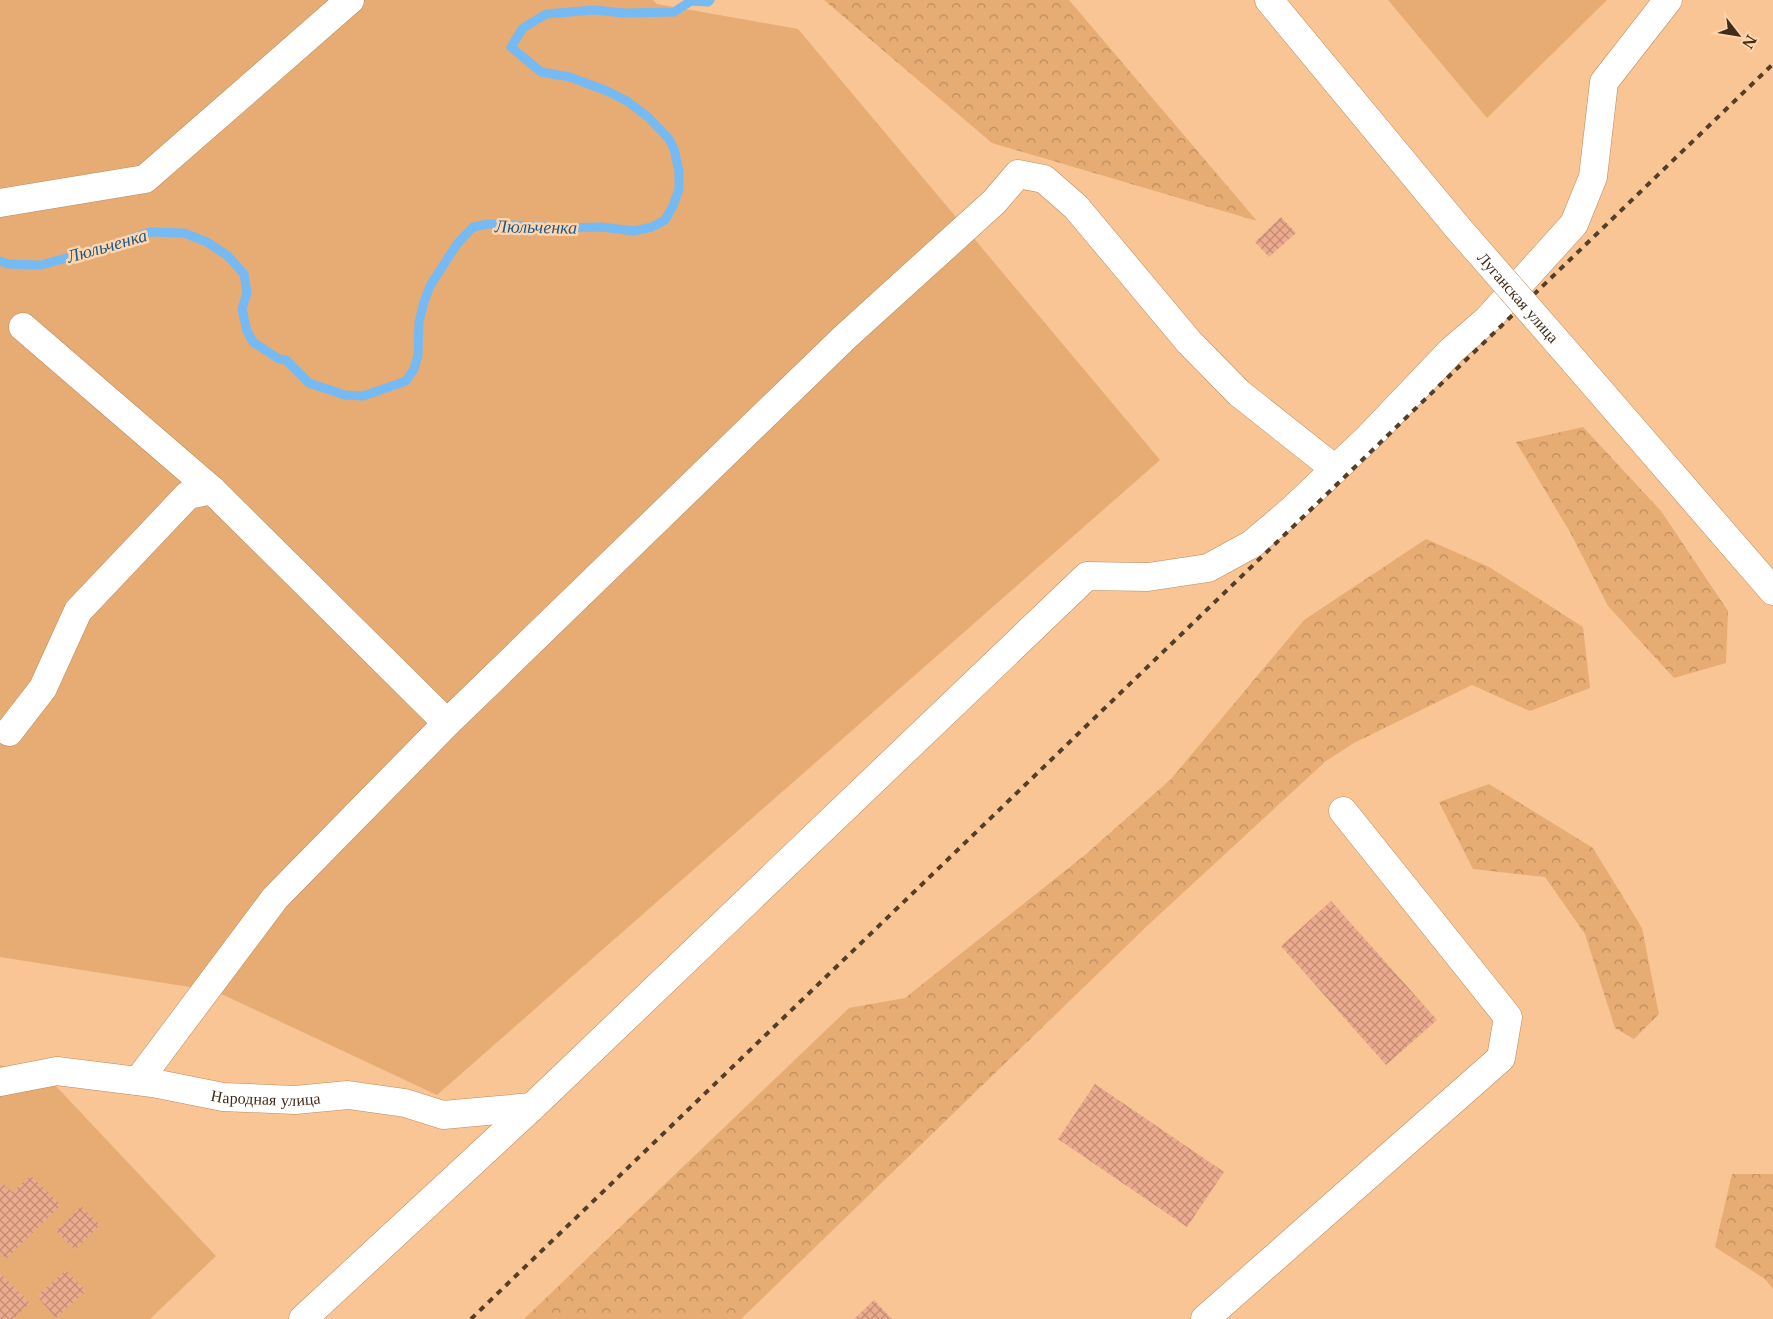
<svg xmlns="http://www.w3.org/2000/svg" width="1773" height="1319" font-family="'Libre Baskerville',serif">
  <defs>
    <pattern id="forest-crowns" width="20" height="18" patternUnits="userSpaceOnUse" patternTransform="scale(1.25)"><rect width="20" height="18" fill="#e6ac73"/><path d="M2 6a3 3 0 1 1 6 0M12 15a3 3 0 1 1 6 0" fill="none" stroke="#bc8c5e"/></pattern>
    <pattern id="building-cross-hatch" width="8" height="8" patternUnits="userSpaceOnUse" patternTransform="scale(1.25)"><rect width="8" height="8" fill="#ecab8e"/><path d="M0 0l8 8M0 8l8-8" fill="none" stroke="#c18c73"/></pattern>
  </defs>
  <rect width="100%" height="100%" fill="#f9c594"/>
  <path fill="url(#forest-crowns)" d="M824,0H1069L1257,221L992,143Z
    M1583,427L1661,511L1728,611L1726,663L1674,678L1608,606L1570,532L1516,442Z
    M1426,539L1489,567L1583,627L1590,688L1530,711L1472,685L1354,743L1326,761L1147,926L741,1319H524L849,1008L905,998L1085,855L1171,779L1304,620Z
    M1489,784L1593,848L1642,928L1659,1014L1634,1039L1615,1028L1585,934L1545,877L1473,869L1439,802Z
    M1732,1174H1773V1289L1765,1279L1715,1247Z"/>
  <path fill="#e6ac73" d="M0,0H653L657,4L798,29L1160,460L437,1095L215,991L0,957Z
    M1388,0H1607L1487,118Z
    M0,1065L53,1083L216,1256L150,1319H0Z"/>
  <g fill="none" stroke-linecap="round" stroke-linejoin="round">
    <path stroke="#75baf3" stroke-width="9" d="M0,261L8,264L41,265L113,245L150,232L184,233L207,242L228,256L244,274L247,293L242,309L247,331L253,342L279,359L286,360L309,383L345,395L363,396L406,381L414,369L418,355L419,322L424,302L430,286L457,244L473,227L488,224H502L559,228L601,227L634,231L652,227L665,220L673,206L679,189V171L674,149L669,139L648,117L627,101L607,91L570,77L541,72L511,47L523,28L546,14L594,10L624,13L674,12L691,1L708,2L710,0"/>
  </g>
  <path fill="url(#building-cross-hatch)" d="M1281,217L1296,233L1269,257L1255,242Z
    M1331,901L1437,1020L1386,1065L1281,946Z
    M1095,1084L1224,1172L1187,1227L1058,1139Z
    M31,1176L61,1205L6,1259L0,1253V1181L12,1192Z
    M81,1206L100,1225L75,1250L56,1231Z
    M66,1270L86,1291L56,1318L37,1296Z
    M0,1273L30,1303L13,1319H0Z
    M874,1300L892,1319H854Z"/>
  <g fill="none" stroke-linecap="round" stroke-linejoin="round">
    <g stroke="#bb8b5b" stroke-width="29">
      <g id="minor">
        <path d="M0,203L145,179L350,0"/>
        <path d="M23,327L212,490L447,723"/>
        <path d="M9,732L43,688L78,611L188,495L212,490"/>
        <path d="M138,1081L275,898L447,723L844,338L994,202L1018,174L1044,179L1076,207L1189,342L1239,393L1335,469"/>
        <path id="s1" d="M0,1082L57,1071L153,1083L223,1097L295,1100L348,1095L405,1103L443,1115L532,1107"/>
        <path d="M303,1319L532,1107L1087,576L1148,577L1208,568L1252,544L1292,510L1367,439L1452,350L1488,319L1574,224L1593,177L1604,82L1668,0"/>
        <path d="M1205,1319L1501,1058L1508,1017L1343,811"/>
      </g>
    </g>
    <g stroke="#bb8b5b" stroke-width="29">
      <path id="highway" d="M1269,0L1458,228
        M1574,361L1773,591"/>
    </g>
    <use href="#minor" stroke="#fff" stroke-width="28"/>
    <use href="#highway" stroke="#fff" stroke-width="28"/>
    <path stroke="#553e27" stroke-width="4" stroke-dasharray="6 6" stroke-linecap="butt" d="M471,1319L1773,64"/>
    <g stroke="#bb8b5b" stroke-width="29" stroke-linecap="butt">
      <g id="highway-bridge">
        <path id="s2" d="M1458,228L1574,361"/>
      </g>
    </g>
    <use href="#highway-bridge" stroke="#fff" stroke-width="28"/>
  </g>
  <g text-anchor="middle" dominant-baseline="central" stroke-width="5" stroke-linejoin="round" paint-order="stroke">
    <g font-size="16" fill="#412d19" stroke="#ffd5ae">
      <text stroke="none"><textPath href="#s2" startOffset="92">Луганская улица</textPath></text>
      <text stroke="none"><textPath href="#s1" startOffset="269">Народная улица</textPath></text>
    </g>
    <g font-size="18" font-style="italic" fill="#1a5b89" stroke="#ffd5ae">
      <text transform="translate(536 227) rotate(1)">Люльченка</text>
      <text transform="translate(107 246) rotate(-16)">Люльченка</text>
    </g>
  </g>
  <g transform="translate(1738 35) rotate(121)" stroke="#ffd5ae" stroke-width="4" paint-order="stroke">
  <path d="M0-4L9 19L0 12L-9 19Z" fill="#412d19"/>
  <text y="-8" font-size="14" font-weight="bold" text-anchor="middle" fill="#412d19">N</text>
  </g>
</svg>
